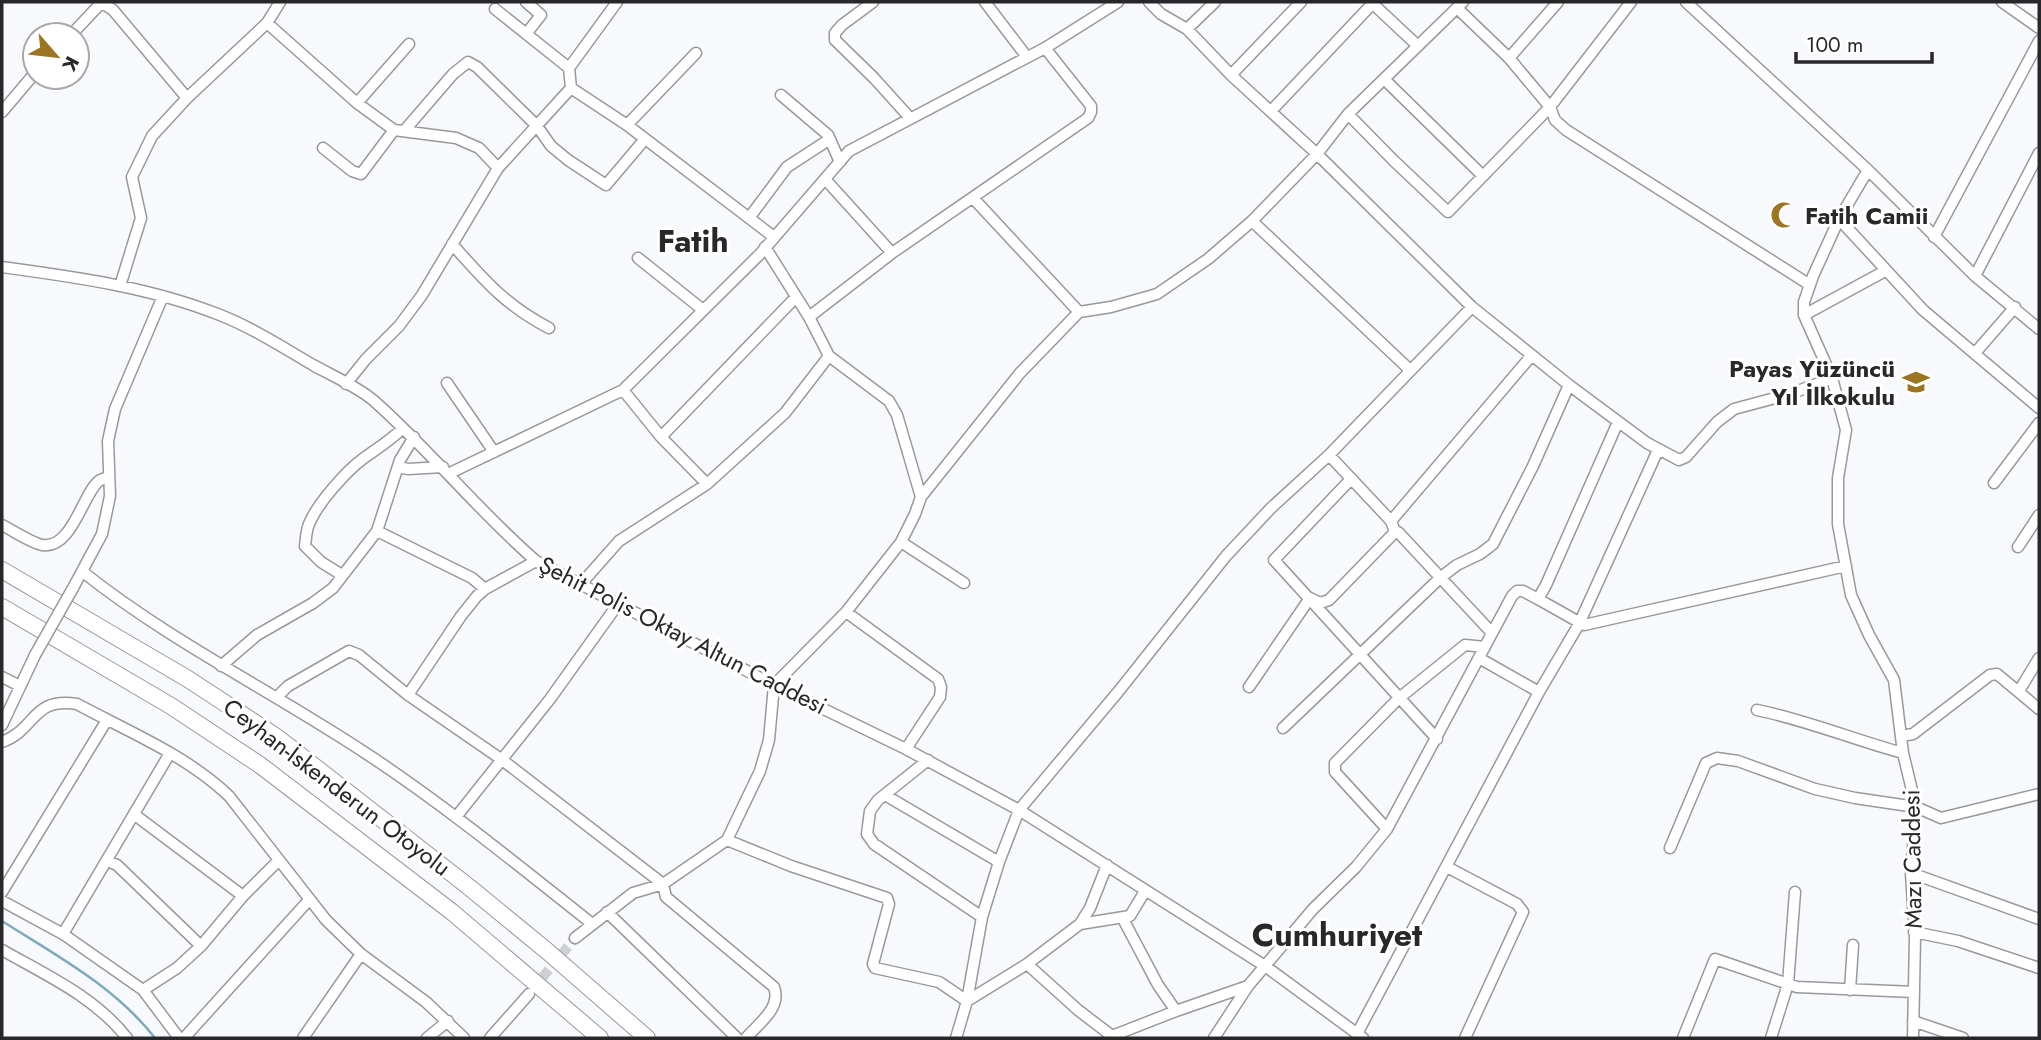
<svg xmlns="http://www.w3.org/2000/svg" width="2041" height="1040" font-family="Jost,sans-serif">
  <rect width="100%" height="100%" fill="#f8f9fd"/>
  <g fill="none" stroke-linecap="round" stroke-linejoin="round">
    <path stroke="#7cacbc" stroke-width="2.5" d="M2,921C57,956 114,986 155,1038"/>
    <path stroke="#cecfd3" stroke-width="10" stroke-dasharray="10 5" stroke-linecap="butt" d="M533,989L575,938"/>
    <g stroke="#98999d" stroke-width="13">
      <path id="minor" d="M101,2L113,10L187,98
        M526,2L541,15L526,34
        M617,2L569,68L571,88L627,125L774,237
        M873,2L842,25L835,33V40L874,78L910,118
        M985,2L1027,57
        M1149,2L1161,14L1187,29L1215,2
        M1371,2L1418,46
        M1686,2L1868,170L1975,276L2039,329
        M2002,2L2039,28
        M1457,8L1509,58L1550,107L1555,120L1566,130L1810,285
        M495,9L569,68
        M267,23L357,103L394,130L456,138L479,148L498,168L571,88
        M1187,29L1231,75L1317,154L1472,307L1569,385
        M71,35L102,2
        M1509,58L1558,2
        M1231,75L1301,2
        M1385,80L1483,176
        M781,95L828,135L840,162
        M357,103L409,44
        M1271,111L1373,3
        M2,112L35,73
        M1348,114L1393,160L1448,212L1550,107L1631,2
        M627,125L696,53
        M404,131L453,74L468,62L477,67L537,126L551,146L568,160L606,185L645,139
        M323,148L352,171L361,174L394,130
        M1868,170L1839,219L1813,276L1804,302V315L1832,378L1846,430L1838,478V524L1851,595L1869,635L1894,680L1903,753L1916,807L1911,873L1915,937L1913,1038
        M825,179L892,253
        M973,198L1079,312
        M749,218L787,167L830,139
        M1839,219L1923,310L2039,408
        M1252,221L1410,370
        M1934,237L2039,41
        M452,244C484,280 505,305 549,328
        M765,247L809,317L829,356L889,401L897,415L921,497
        M638,258L703,310
        M2,267C75,277 150,287 220,315C251,327 284,348 313,365C333,376 356,386 373,400C431,451 478,511 536,561L774,685L906,749L1019,810L1265,966L1363,1038
        M1975,276L2039,153
        M120,286L141,218L132,177L152,136L187,98L267,23L280,2
        M1804,315L1885,271
        M809,317L892,253L1088,118L1091,112V106L1045,48
        M1975,353L2015,307
        M447,383L494,452
        M346,384L366,359L399,326L422,295L498,168
        M623,390L661,437L707,484L785,413L829,356
        M661,437L796,297
        M1329,455L1391,521L1395,532H1398L1492,633
        M398,467L408,469L443,467
        M450,473L623,390L760,254L849,151L1045,48L1118,2
        M1351,479L1274,560L1437,739
        M1994,483L2039,423
        M1391,521L1532,355
        M2,525C14,531 29,542 42,545C72,550 83,493 99,481C101,479 107,478 109,477
        M377,531L472,578L485,589
        M901,542L964,583
        M2018,547L2039,515
        M83,572C172,643 276,693 370,756C447,807 519,866 591,923
        M342,575L321,562L305,546C306,539 306,531 309,524C317,504 346,471 364,458C378,448 391,440 403,428
        M580,585L619,541L707,484
        M73,588L102,534L110,496L108,441L115,409L163,296
        M1538,599L1584,625L1846,566
        M846,612L938,679L941,687L940,697L906,749
        M1479,658L1539,692
        M221,666L257,635L313,603L333,588L377,531L400,460L414,437
        M2,677L20,686
        M1249,687L1310,598L1320,603L1329,600L1395,532
        M2019,691L2039,658
        M408,695L461,616L477,596L485,589L536,561
        M277,697L288,686L349,651L359,655L408,695L501,759L663,884L666,897L774,987C782,1008 758,1024 746,1038
        M1757,710C1807,720 1854,740 1903,753
        M2,725L35,655
        M1283,728L1440,578L1457,565L1480,554L1493,544L1533,466L1569,385L1647,443L1679,460L1686,457L1717,422L1734,409L1790,394L1832,378
        M1901,736L1913,734L1990,675L1997,674L2039,709
        M2,742C37,729 31,697 77,704C129,732 186,755 229,796L326,920L361,954L426,1002L464,1038
        M928,760L878,800L870,811L867,834L874,844L982,917
        M885,795L999,862
        M135,815L243,896
        M456,817L550,699L618,604
        M1387,829L1335,772V763L1398,699L1465,645L1485,647
        M727,840L791,866L887,898L889,904L873,964L875,968L939,982L967,1001L956,1038
        M1670,848L1706,763L1717,758L1738,761L1815,789L1855,798L1916,807L1941,818L2039,794
        M108,861L117,865L201,946
        M1447,867L1517,904L1523,912L1465,1038
        M1911,873L2039,919
        M2,892L107,720
        M2,901L63,934L143,990L179,1038
        M607,912L737,1038
        M1123,919L1158,985L1176,1011
        M1080,924L1130,916L1145,891
        M1914,932L1958,941L2039,968
        M63,934L170,753
        M575,938L633,893L663,884L727,840L760,771L769,740L774,685L846,612L901,542L915,514L921,497L1020,373L1079,312L1111,307L1157,294L1208,259L1252,221L1317,154L1348,114L1463,2
        M2,950C46,975 95,997 127,1038
        M1027,964L1078,1010L1112,1036L1176,1011L1248,986
        M143,990L177,968L201,946L243,896L279,860
        M1850,990L1853,945
        M967,1001L982,917L999,862L1019,810L1118,692L1226,556L1271,508L1329,455L1472,307
        M967,1001L1027,964L1080,924L1090,908L1107,865
        M1913,1021L1963,1038
        M1358,1032L1539,692L1579,624L1658,450
        M184,1038L309,900
        M303,1038L361,954
        M427,1038L448,1021
        M490,1038L529,994
        M1214,1038L1248,986L1313,909L1356,867L1387,829L1512,596L1517,591H1523L1538,599L1546,585L1618,422
        M1683,1038L1715,959L1797,987L1914,992
        M1771,1038L1788,984L1795,892"/>
    </g>
    <g stroke="#98999d" stroke-width="18">
      <path id="highway" d="M2,570L188,679L278,738L469,887L547,951L647,1038
        M2,607L171,706L260,765L452,912L600,1038"/>
    </g>
    <use href="#minor" stroke="#fff" stroke-width="10"/>
    <use href="#highway" stroke="#fff" stroke-width="16"/>
    <g stroke="#98999d" stroke-width="13" stroke-linecap="butt">
      <path id="minor-bridge" d="M35,655L73,588"/>
    </g>
    <use href="#minor-bridge" stroke="#fff" stroke-width="10"/>
  </g>
  <defs>
    <g id="mosque-bare" transform="scale(2.1)"><path d="M3.5-4.9A6 6 0 1 0 3.5 4.9A5 5 0 1 1 3.5-4.9Z" fill="#9c7521" stroke="#fff" stroke-width="2.5" paint-order="stroke"/></g>
    <g id="school-bare" transform="scale(2.1)"><path d="M0-5L7-2L0 1L-7-2ZM-4 1L0 2.5L4 1V4Q0 6-4 4Z" fill="#9c7521" stroke="#fff" stroke-width="2.5" paint-order="stroke"/></g>
  </defs>
  <g fill-rule="evenodd">
    <use href="#mosque-bare" x="1784" y="215"/>
    <use href="#school-bare" x="1916" y="382"/>
  </g>
  <g text-anchor="middle" dominant-baseline="central" stroke-width="6" stroke-linejoin="round" paint-order="stroke">
    <g font-size="24" font-weight="bold" fill="#28282a" stroke="#fff" text-anchor="start">
      <text x="1805" y="215">Fatih Camii</text>
      <text x="1895" y="368" text-anchor="end">Payas Yüzüncü<tspan x="1895" dy="28">Yıl İlkokulu</tspan></text>
    </g>
    <g font-size="24" fill="#28282a" stroke="#fff">
      <text transform="translate(683 635) rotate(27)">Şehit Polis Oktay Altun Caddesi</text>
      <text transform="translate(337 787) rotate(37)">Ceyhan-İskenderun Otoyolu</text>
      <text transform="translate(1912 859) rotate(-91)">Mazı Caddesi</text>
    </g>
    <g font-size="32" font-weight="bold" fill="#28282a" stroke="#fff">
      <text x="693" y="241">Fatih</text>
      <text x="1337" y="935">Cumhuriyet</text>
    </g>
  </g>
  <rect width="2041" height="1040" fill="none" stroke="#28282a" stroke-width="7"/>
  <g transform="translate(56 56) rotate(118)"><circle r="33" fill="#ffffff" stroke="#a9a9aa" stroke-width="2"/>
  <path d="M0-5L12 26L0 18L-12 26Z" fill="#9c7521"/>
  <text y="-10" font-size="19" font-weight="bold" text-anchor="middle" fill="#28282a">K</text>
  </g>
  <path d="M1796 52v10h136v-10" fill="none" stroke="#28282a" stroke-width="3.5"/>
  <text x="1806" y="52" font-size="21" fill="#28282a" stroke="#ffffff" stroke-width="5" paint-order="stroke">100 m</text>
</svg>
